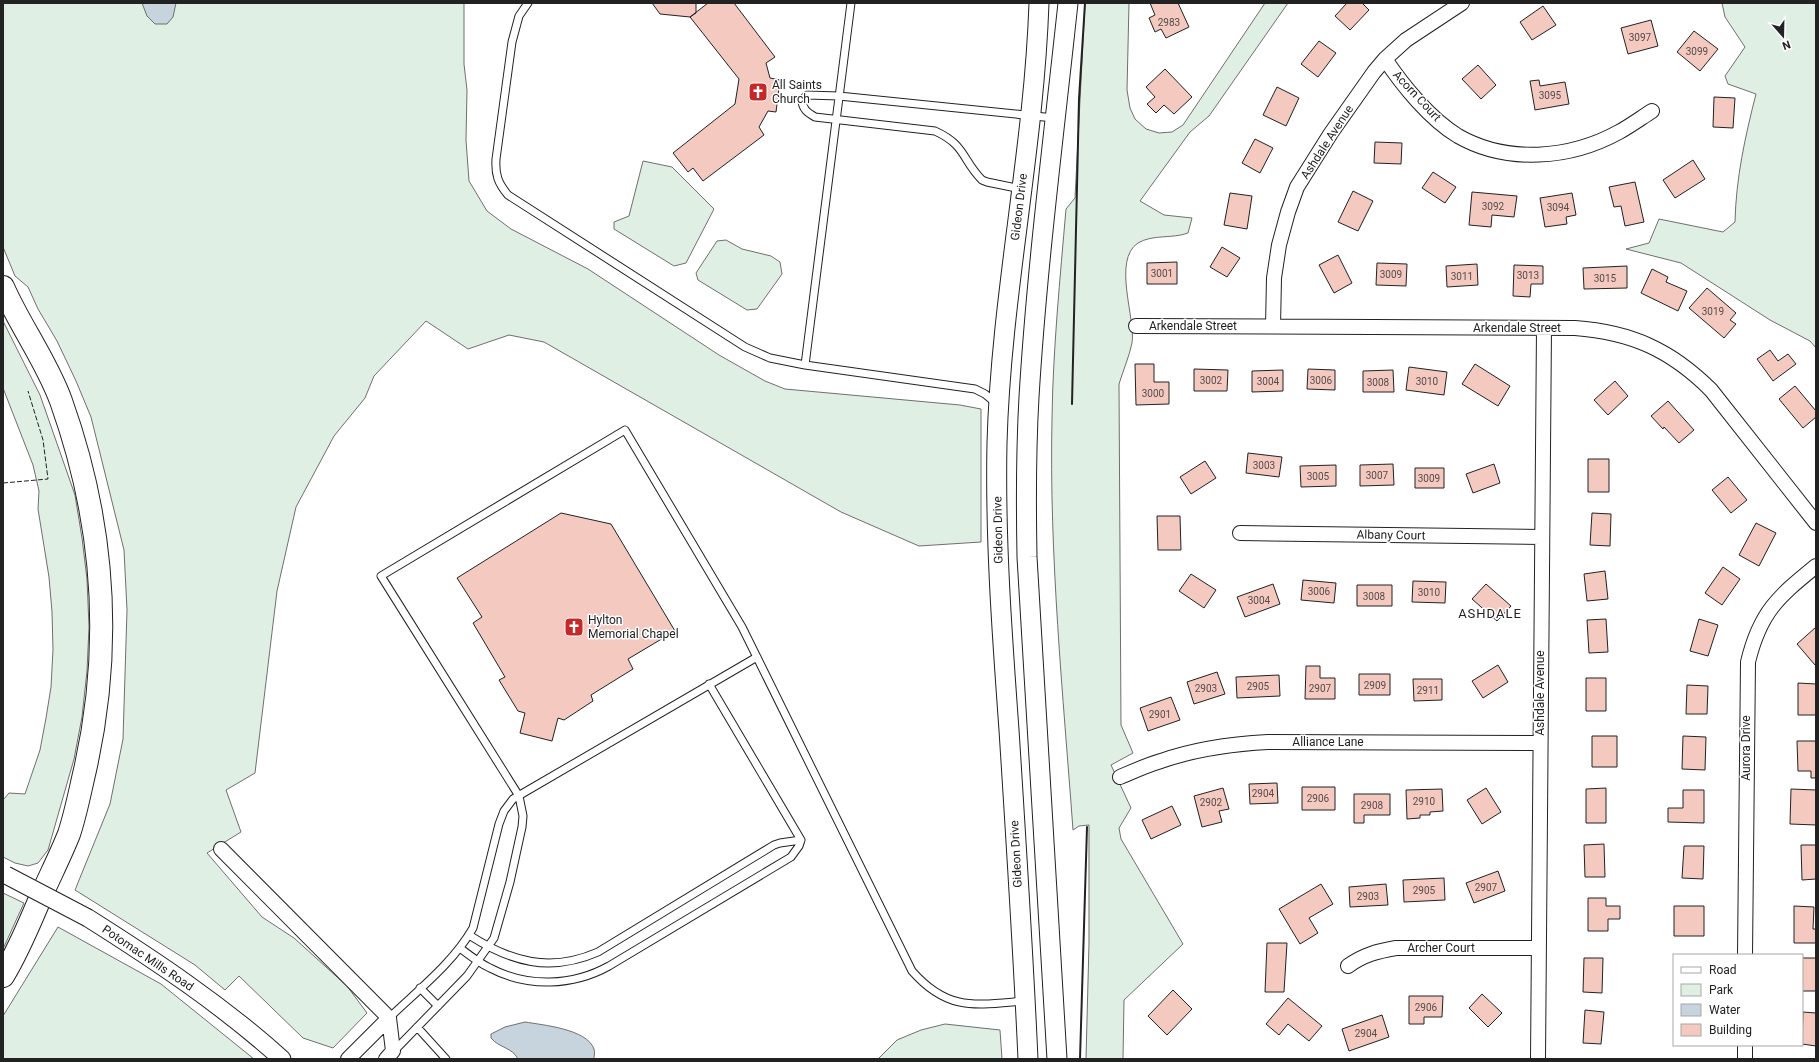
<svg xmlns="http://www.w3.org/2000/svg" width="1819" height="1062" font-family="Roboto,sans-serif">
  <rect width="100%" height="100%" fill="#fff"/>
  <path fill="#e0efe3" stroke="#6f6f6f" d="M3,3H464V64L467,90L466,140L469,181L487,211L511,229L588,269L719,355L765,381L785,389L960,405L981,409V542L919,546L841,512L544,342L509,335L468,349L426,321L374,376L365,398L334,436L296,507L277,591L255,773L226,790L241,832L207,853L262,917L294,938L347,986L367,1013L333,1048L303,1038L239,976L225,990L195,965L75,890L110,804L123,739L127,610L124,550L91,417L76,381L57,341L38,309L28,287L15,276L3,247Z
    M1085,3H1129L1127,90L1130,108L1135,119L1146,129L1159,133L1172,132L1183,125L1265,3H1288L1209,116L1190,132L1140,201L1164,215L1192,218L1188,233C1172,239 1153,234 1138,243C1112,260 1136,319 1132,343C1129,357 1123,371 1119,384L1121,725L1133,753L1111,765L1131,808L1119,828L1121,839L1183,944L1124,1000L1123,1059H1086L1089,943V825L1079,826L1073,830C1063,693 1049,556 1052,418C1053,349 1060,279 1066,209L1075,198Z
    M1722,3H1816V348L1810,341L1770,320L1681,263L1626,249L1649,243L1659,219L1723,232L1735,222C1736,178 1745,137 1756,94L1728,84L1725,76L1745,47L1725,17Z
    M643,161L672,167L714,209L686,263L674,266L614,229V222L629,216Z
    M726,240L742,249L771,256L780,262L782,274L757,309L747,310L698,280L696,273L717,241Z
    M3,321L40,395L75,495L82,538L87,579L89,627L87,671L82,717L74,759L48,850L38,863L28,866L15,863L3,857V800L9,793L25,794L40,750L46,718L51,687L53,650L52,612L49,577L38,509L39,491L33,465L3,388Z
    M3,893L24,903L3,949Z
    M58,927L161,984L254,1059H3V1016Z
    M945,1024L1000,1030L1002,1059H878L897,1040L921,1030Z"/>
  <path fill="#c7d3dd" stroke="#6f6f6f" d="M142,3H176L173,17L167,24H155L147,16Z
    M525,1022C543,1025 587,1029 594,1049C595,1052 594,1056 594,1059H518C512,1047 499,1048 491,1038V1034L505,1027Z"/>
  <path fill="#f3c9c0" stroke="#222" d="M652,3H696V13L690,17L660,14Z
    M708,3H734L775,57L766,63L770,78L780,80L776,112L768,111L759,127L764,135L703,181L693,168L688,172L673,153L735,104L739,79L690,17Z
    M1150,3H1178L1189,27L1166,38L1161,29L1155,32L1149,18L1155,15Z
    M1347,3H1362L1369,10L1350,30L1335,16Z
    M1543,6L1556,25L1532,40L1520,22Z
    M1651,20L1658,46L1628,54L1621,28Z
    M1694,31L1718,49L1700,71L1677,52Z
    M1319,41L1336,53L1318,77L1301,64Z
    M1478,65L1496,85L1481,99L1462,79Z
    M1165,69L1192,97L1174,114L1164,105L1156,113L1147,104L1155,97L1146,87Z
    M1539,80L1540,86L1565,82L1569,104L1535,110L1530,81Z
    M1277,87L1299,98L1286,126L1263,115Z
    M1714,97L1735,98L1733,128L1713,127Z
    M1255,139L1273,148L1260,173L1242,163Z
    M1375,142L1402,143L1401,164L1374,163Z
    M1693,160L1705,179L1675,198L1663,180Z
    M1433,172L1456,187L1445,203L1422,188Z
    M1635,182L1644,222L1625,226L1621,206L1614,207L1609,187Z
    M1353,191L1373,201L1358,231L1338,222Z
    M1472,192L1517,196L1514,217L1492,215L1491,227L1469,225Z
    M1230,193L1252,196L1247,229L1224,225Z
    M1572,193L1576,215L1566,217L1567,224L1545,227L1540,198Z
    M1222,247L1240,258L1227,277L1210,267Z
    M1338,255L1352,283L1334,293L1319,265Z
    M1177,262V284H1147V263Z
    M1377,263L1407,264L1406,286L1376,285Z
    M1477,264L1478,285L1447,287L1446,266Z
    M1514,265L1543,266V284H1531L1530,297L1513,296Z
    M1627,266V288L1584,289L1583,268Z
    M1652,269L1668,277L1666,282L1687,291L1678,311L1641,293Z
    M1707,288L1736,313L1730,320L1736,324L1724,338L1689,308Z
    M1770,350L1778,361L1788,354L1796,364L1773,381L1757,359Z
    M1135,364H1154V382H1169V404L1136,405Z
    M1475,364L1510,386L1498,406L1462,384Z
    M1409,367L1447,372L1444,395L1406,390Z
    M1194,369L1228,370L1227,391H1194Z
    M1308,369L1335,370V390L1307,389Z
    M1283,370V391L1252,392V371Z
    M1393,370L1394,392H1363V371Z
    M1615,381L1628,396L1608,415L1594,400Z
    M1795,386L1816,411V417L1803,428L1779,399Z
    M1668,401L1694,430L1679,443L1664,427L1663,429L1651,416Z
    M1248,453L1282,457L1279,477L1246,473Z
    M1588,459H1609V492H1588Z
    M1205,461L1216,478L1191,494L1180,477Z
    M1393,464L1394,485L1360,486V465Z
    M1494,464L1500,483L1473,493L1466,474Z
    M1336,465V486L1301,487L1300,466Z
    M1415,468H1444V488H1415Z
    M1728,477L1747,500L1731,513L1712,490Z
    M561,513L611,524L675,631L628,659L633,669L591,695L593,701L564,720L558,718L552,741L520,733L525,713L518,711L499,680L505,677L473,623L482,617L457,578Z
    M1592,513L1611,514L1610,546L1590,545Z
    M1157,516H1180L1181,550H1158Z
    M1756,523L1776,533L1759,566L1739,555Z
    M1723,567L1740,579L1722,605L1705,593Z
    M1605,571L1608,599L1587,601L1584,574Z
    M1191,574L1216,590L1204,608L1179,591Z
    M1303,580L1336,583L1334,603L1301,600Z
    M1413,581L1446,582L1445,603L1412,602Z
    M1273,584L1280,604L1245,617L1237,597Z
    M1486,584L1511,606L1497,621L1472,599Z
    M1357,585H1392V606H1357Z
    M1606,619L1608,652L1589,653L1587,620Z
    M1699,619L1718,625L1708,656L1690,651Z
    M1816,627V664L1815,665L1797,644Z
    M1498,665L1508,682L1483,698L1472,681Z
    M1306,666H1320V678H1335V699H1305Z
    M1217,672L1225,694L1194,704L1187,682Z
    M1359,674H1390V695H1359Z
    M1279,675L1280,696L1237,698L1236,677Z
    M1586,678H1606V711H1586Z
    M1413,679H1442V700L1414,701Z
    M1798,683L1816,684V715H1798Z
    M1687,685L1708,686L1707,714H1686Z
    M1171,697L1180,720L1148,731L1140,708Z
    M1592,736H1617V767H1592Z
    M1683,736L1706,737L1705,770L1682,769Z
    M1797,741H1816V778H1811V771H1798Z
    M1277,783L1278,803L1250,804L1249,784Z
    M1302,787H1335V810H1302Z
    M1223,788L1229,809L1219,811L1222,822L1202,827L1194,796Z
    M1486,788L1501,812L1482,824L1467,800Z
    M1606,788V823H1586V789Z
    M1442,789L1443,811L1430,812V815H1420V818L1407,819L1406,790Z
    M1791,789L1816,790V825L1790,824Z
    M1683,790H1704V823L1668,822V808H1683Z
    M1354,794H1390V815H1364V823H1354Z
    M1172,806L1181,825L1151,839L1142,820Z
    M1604,844L1605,877H1585L1584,845Z
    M1801,845H1816V879L1802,880Z
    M1684,846H1704L1703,879L1682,878Z
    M1498,871L1505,891L1474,903L1466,883Z
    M1444,878L1445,900L1404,902L1403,880Z
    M1321,884L1333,904L1309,918L1318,933L1300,944L1279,909Z
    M1386,884L1388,905L1350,907L1349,887Z
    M1588,898H1606V906H1620V919H1608V931H1588Z
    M1674,906H1704V936H1674Z
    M1794,906L1814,907L1813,929H1816V943H1794Z
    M1267,943H1287L1284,992H1265Z
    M1584,958H1603L1602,993L1583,992Z
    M1802,958H1816V991H1802Z
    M1173,990L1192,1009L1167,1035L1148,1016Z
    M1482,994L1502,1013L1488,1027L1469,1008Z
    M1409,996H1443L1442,1017H1424V1024H1409Z
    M1288,998L1322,1026L1309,1041L1288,1024L1279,1035L1266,1024Z
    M1585,1010L1604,1012L1601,1044L1583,1043Z
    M1803,1012L1816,1013V1046L1802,1044Z
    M1382,1015L1389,1037L1349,1051L1342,1029Z"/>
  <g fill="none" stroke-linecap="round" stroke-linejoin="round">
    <g stroke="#222" stroke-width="9">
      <path id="service" d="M528,3L519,16L512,42L496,159C495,175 498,183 508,195L745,347L770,358L805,365L975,389L985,394L997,404
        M1021,189L987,182L982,180C962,160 966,145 935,131L815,117C808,113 802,109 802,100L807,95L839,96L1054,118
        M805,365L851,3
        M469,935C511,962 550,973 598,952L774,845L780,843L801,840
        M460,948C469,955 479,963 490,968C528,988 573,986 609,966L791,857L799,846L801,840L709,684
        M420,988L438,1006
        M389,1018C418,990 453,963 473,928L499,824L504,811L513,799L757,657
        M417,1027L446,1059
        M394,1051L467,976L494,938L510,882L522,827L523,816L519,796L381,576L625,430L742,627L912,971C948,1012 976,1005 1025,1001"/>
    </g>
    <g stroke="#222" stroke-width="16">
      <path id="minor" d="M1385,59C1403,86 1430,119 1458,136C1507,164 1570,159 1619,132C1630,126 1641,118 1652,111
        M1136,326L1575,328C1631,332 1671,350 1711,390L1816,523
        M1273,326L1274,278L1279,245L1288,212L1297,187L1331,133L1374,72L1385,59L1406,40L1462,3
        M1240,533L1542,537
        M1120,777C1134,771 1147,765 1161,761C1195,749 1231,744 1268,742L1540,743
        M221,849L389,1018L393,1051L386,1059
        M1745,955L1748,662C1760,612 1778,597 1816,566
        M1348,966C1363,955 1378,951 1396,948H1538
        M348,1059L389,1018
        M1538,1059L1544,328
        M1745,1059V1045"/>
    </g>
    <g stroke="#222" stroke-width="19">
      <path id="tertiary" d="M88,918C156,961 222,1005 282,1059"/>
    </g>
    <g stroke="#222" stroke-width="21">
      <path id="secondary" d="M1028,1059C1023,949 1016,839 1009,730C1002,634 995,538 997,443C1001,295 1034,150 1039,3
        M1057,1059L1027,557C1026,504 1026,450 1029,397C1037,265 1054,134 1068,3"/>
    </g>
    <g stroke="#222" stroke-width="24">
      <path id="motorway" d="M3,287C20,326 46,360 61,401C104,521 113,646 85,770C80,791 76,813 69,834C61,854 51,874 42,894C30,922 19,950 3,976"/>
    </g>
    <use href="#service" stroke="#fff" stroke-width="7"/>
    <use href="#minor" stroke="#fff" stroke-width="14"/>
    <use href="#tertiary" stroke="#fff" stroke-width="17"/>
    <use href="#secondary" stroke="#fff" stroke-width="19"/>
    <use href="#motorway" stroke="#fff" stroke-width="22"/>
    <g stroke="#222" stroke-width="19" stroke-linecap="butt">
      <path id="tertiary-bridge" d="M6,875L88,918"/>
    </g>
    <use href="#tertiary-bridge" stroke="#fff" stroke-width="17"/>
    <path stroke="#222" stroke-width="1" stroke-dasharray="5 2" stroke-linecap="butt" d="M3,483L48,479L43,440L28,391"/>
    <path stroke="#222" stroke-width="2" d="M1072,404L1079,99L1085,3
      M1080,1059L1087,827"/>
  </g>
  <defs>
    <g id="church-square" transform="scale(1)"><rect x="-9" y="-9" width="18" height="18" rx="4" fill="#c62828" stroke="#fff"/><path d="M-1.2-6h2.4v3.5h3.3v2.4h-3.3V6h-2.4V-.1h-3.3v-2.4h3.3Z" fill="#fff"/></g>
  </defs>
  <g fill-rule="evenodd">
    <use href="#church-square" x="758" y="92"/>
    <use href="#church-square" x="574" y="627"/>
  </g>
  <g text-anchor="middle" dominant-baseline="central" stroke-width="3" stroke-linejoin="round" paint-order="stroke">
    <g font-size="10" fill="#564c4a">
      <text x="1169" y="22">2983</text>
      <text x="1640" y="37">3097</text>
      <text x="1697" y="51">3099</text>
      <text x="1550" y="95">3095</text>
      <text x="1493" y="206">3092</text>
      <text x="1558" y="207">3094</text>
      <text x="1162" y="273">3001</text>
      <text x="1391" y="274">3009</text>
      <text x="1528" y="275">3013</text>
      <text x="1462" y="276">3011</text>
      <text x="1605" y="278">3015</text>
      <text x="1713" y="311">3019</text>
      <text x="1211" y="380">3002</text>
      <text x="1321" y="380">3006</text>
      <text x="1268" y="381">3004</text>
      <text x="1427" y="381">3010</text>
      <text x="1378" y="382">3008</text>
      <text x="1153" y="393">3000</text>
      <text x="1264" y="465">3003</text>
      <text x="1377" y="475">3007</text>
      <text x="1318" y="476">3005</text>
      <text x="1429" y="478">3009</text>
      <text x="1319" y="591">3006</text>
      <text x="1429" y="592">3010</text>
      <text x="1374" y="596">3008</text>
      <text x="1259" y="600">3004</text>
      <text x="1375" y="685">2909</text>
      <text x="1258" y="686">2905</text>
      <text x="1206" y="688">2903</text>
      <text x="1320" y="688">2907</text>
      <text x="1428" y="690">2911</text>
      <text x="1160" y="714">2901</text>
      <text x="1263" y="793">2904</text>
      <text x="1318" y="798">2906</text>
      <text x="1424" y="801">2910</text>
      <text x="1211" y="802">2902</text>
      <text x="1372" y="805">2908</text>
      <text x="1486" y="887">2907</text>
      <text x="1424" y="890">2905</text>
      <text x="1368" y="896">2903</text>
      <text x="1426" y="1007">2906</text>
      <text x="1366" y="1033">2904</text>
    </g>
    <g font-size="12" fill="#222" stroke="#fff" text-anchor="start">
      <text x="772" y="85">All Saints<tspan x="772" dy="14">Church</tspan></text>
      <text x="588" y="620">Hylton<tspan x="588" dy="14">Memorial Chapel</tspan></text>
    </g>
    <g font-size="12" fill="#222" stroke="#fff">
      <text transform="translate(1417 96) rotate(47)">Acorn Court</text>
      <text transform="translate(1327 142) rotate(-57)">Ashdale Avenue</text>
      <text transform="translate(1019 207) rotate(-83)">Gideon Drive</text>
      <text x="1193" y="326">Arkendale Street</text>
      <text x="1517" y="328">Arkendale Street</text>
      <text transform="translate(998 530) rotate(-91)">Gideon Drive</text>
      <text transform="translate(1391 535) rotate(1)">Albany Court</text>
      <text transform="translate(1540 693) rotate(-90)">Ashdale Avenue</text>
      <text x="1328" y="742">Alliance Lane</text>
      <text transform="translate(1746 748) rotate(-90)">Aurora Drive</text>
      <text transform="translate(1016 854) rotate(-93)">Gideon Drive</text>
      <text x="1441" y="948">Archer Court</text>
      <text transform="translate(148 958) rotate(34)">Potomac Mills Road</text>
    </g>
    <g font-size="13" letter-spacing="1" fill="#222" stroke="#fff">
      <text x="1490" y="613">ASHDALE</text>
    </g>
  </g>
  <rect width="1819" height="1062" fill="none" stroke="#222222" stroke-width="8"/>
  <rect x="1673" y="954" width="130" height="92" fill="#ffffff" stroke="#a7a7a7"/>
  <rect x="1681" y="967" width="20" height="6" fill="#ffffff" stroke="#a7a7a7"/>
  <text x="1709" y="974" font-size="12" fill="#222222">Road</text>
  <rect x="1681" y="984" width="20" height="12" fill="#e0efe3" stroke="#a7a7a7"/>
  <text x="1709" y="994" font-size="12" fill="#222222">Park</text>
  <rect x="1681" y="1004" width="20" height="12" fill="#c7d3dd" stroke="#a7a7a7"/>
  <text x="1709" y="1014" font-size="12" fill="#222222">Water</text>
  <rect x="1681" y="1024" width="20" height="12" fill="#f3c9c0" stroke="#a7a7a7"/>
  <text x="1709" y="1034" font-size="12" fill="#222222">Building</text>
  <g transform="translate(1783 36) rotate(160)" stroke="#ffffff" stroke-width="3" paint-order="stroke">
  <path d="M0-3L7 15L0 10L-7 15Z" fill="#222222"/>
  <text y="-6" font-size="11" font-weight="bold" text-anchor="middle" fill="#222222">N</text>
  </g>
</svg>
